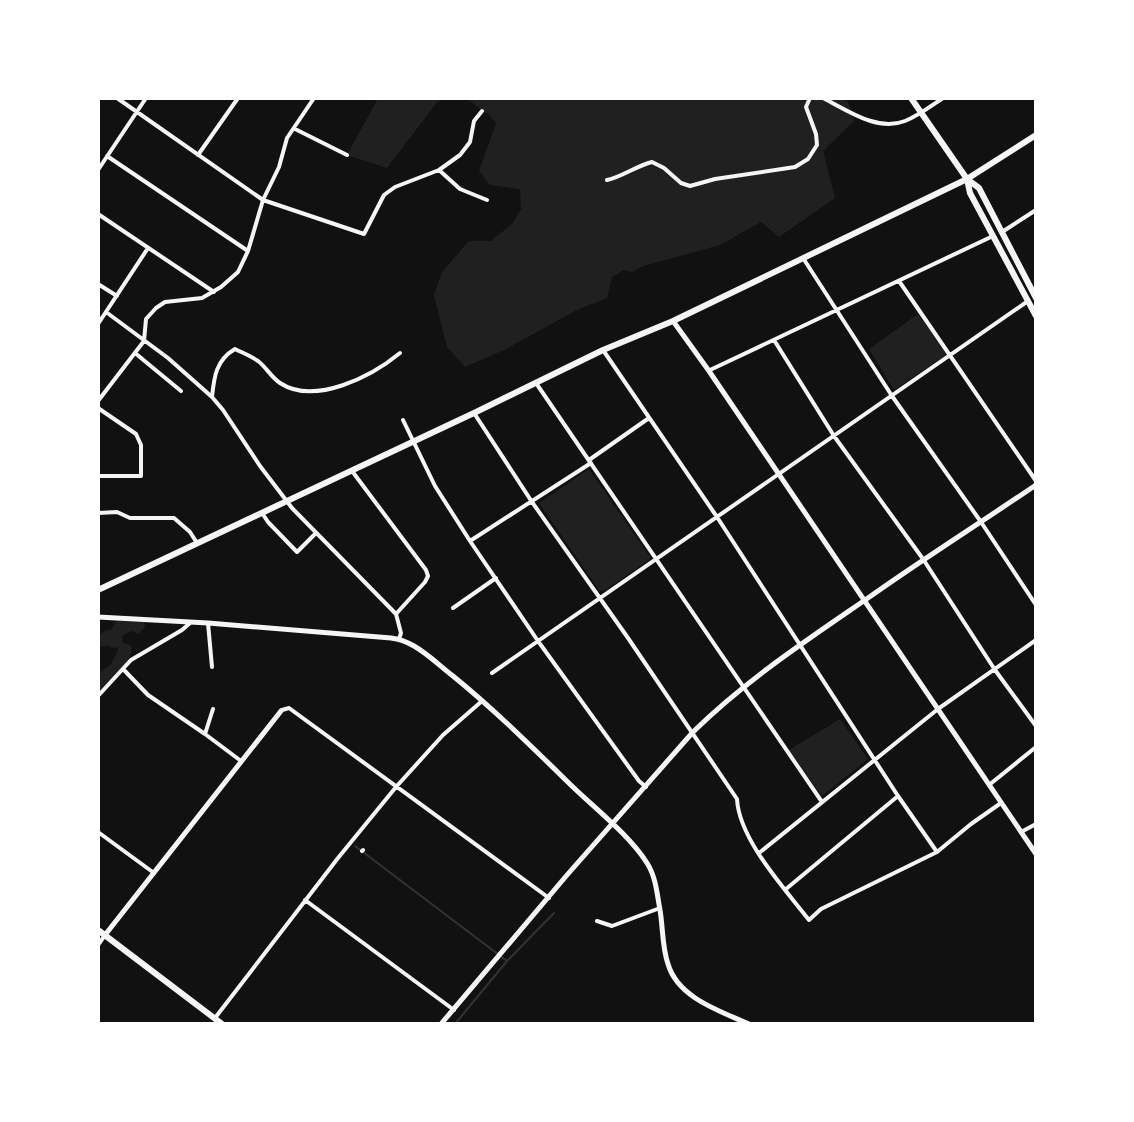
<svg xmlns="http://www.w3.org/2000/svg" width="1134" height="1122" font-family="Lora,serif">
  <rect width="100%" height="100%" fill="#111"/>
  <path fill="#202020" d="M378,98H444L438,101L387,168L347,155Z
    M466,98H845L851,108L854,121L823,151L835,198L779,237L761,222L720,245L643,266L632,272L624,270L612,277L607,298L577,310L504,350L465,367L447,347L434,295L442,272L469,241H491L512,224L521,209L520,189L490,185L479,171L496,123L490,116Z
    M918,314L947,354L894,390L869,349Z
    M589,469L650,557L649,560L604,591L599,590L539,503Z
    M117,620L144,622L145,627L139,634L131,631L122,636L123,643L131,645C135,662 111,683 98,692V674L111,664L118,650L116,647L112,648L107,645L98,648V636L106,630H111Z
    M840,719L868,759L822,796L789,750Z"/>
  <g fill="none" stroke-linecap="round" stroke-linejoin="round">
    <path stroke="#333" stroke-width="2" d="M355,846L507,961
      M455,1024L507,961L554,913"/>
    <path stroke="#f5f5f5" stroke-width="4" d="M117,98L263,200L364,234L384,195L395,187L439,170L460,155L470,142L474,121L482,111
      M823,98C847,110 877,132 905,121C918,116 931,106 943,98
      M295,129L347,155
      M198,155L238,98
      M107,156L248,251
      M98,170L146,98
      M439,170L460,189L487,200
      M607,180C622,177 636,166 652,162L664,168L681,183L690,186L715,179L795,167L808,159L817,145L816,134L806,107L810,98
      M98,214L214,292
      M1002,232L1036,210
      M803,258L892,396L981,522L1036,605
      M899,281L1036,481
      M98,284L117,296
      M106,312L168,358L212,397L223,410L260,466L292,508L396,614L401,633L399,639
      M98,324L148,248
      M774,340L834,436L923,559L995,670L1036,726
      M603,350L717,517L898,796L937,852
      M135,353L181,391
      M710,370L993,236
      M536,383L822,802
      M212,397C214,377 216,360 235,349C243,353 251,356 258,361C266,367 271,377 280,383C315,406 372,376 400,353
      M98,401L144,341L146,319L156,308L165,302L202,298L221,287L238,272L248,251L263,200L279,167L287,138L314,98
      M98,408L136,434L141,445V476H98
      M474,413L532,502L628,638L737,799C739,839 784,888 809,920L821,909L937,852L971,824L1001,803
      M403,420L435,486L470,541L538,641L639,781L646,787
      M589,460L649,418
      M352,471L426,570L428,576L425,582L396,614
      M98,513L117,512L130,518H174L190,532L197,543
      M262,513L268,522L297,552L316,533
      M470,541L591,463
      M453,608L496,578
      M208,623L212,667
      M123,669L148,695L205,734L241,761
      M492,673L1028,301
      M98,696L131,660L182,630L190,623
      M282,710L289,708L549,898
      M205,734L213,709
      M989,785L1036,747
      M98,832L154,873
      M1021,832L1036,824
      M362,851L363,850
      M759,853L938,709L1036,640
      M786,889L898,796
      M305,900L454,1010
      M597,921L612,926L660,908
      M98,945L105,935
      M215,1018L338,858L396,787L443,735L482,701"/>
    <path stroke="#f5f5f5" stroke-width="5" d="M673,321L709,371L1036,854
      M98,617L208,623L391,638C399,639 407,642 414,646C428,654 440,666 453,676C496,711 535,750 574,788C597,810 630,836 647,863C656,877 657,894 660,910C663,927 662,947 668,964C678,998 720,1011 749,1024
      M105,935L281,711
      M441,1024L567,875L693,732C746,680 807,640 868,598C923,559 980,523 1036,485"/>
    <path stroke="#f5f5f5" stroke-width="6" d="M967,179L970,193L1036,316
      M967,179L979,188L1036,298
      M98,590L474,413L603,350L673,321L967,179L1036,135"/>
    <path stroke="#f5f5f5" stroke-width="6" d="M911,98L967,179
      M98,930L222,1024"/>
  </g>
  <rect width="1134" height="1122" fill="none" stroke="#ffffff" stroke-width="200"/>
</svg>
